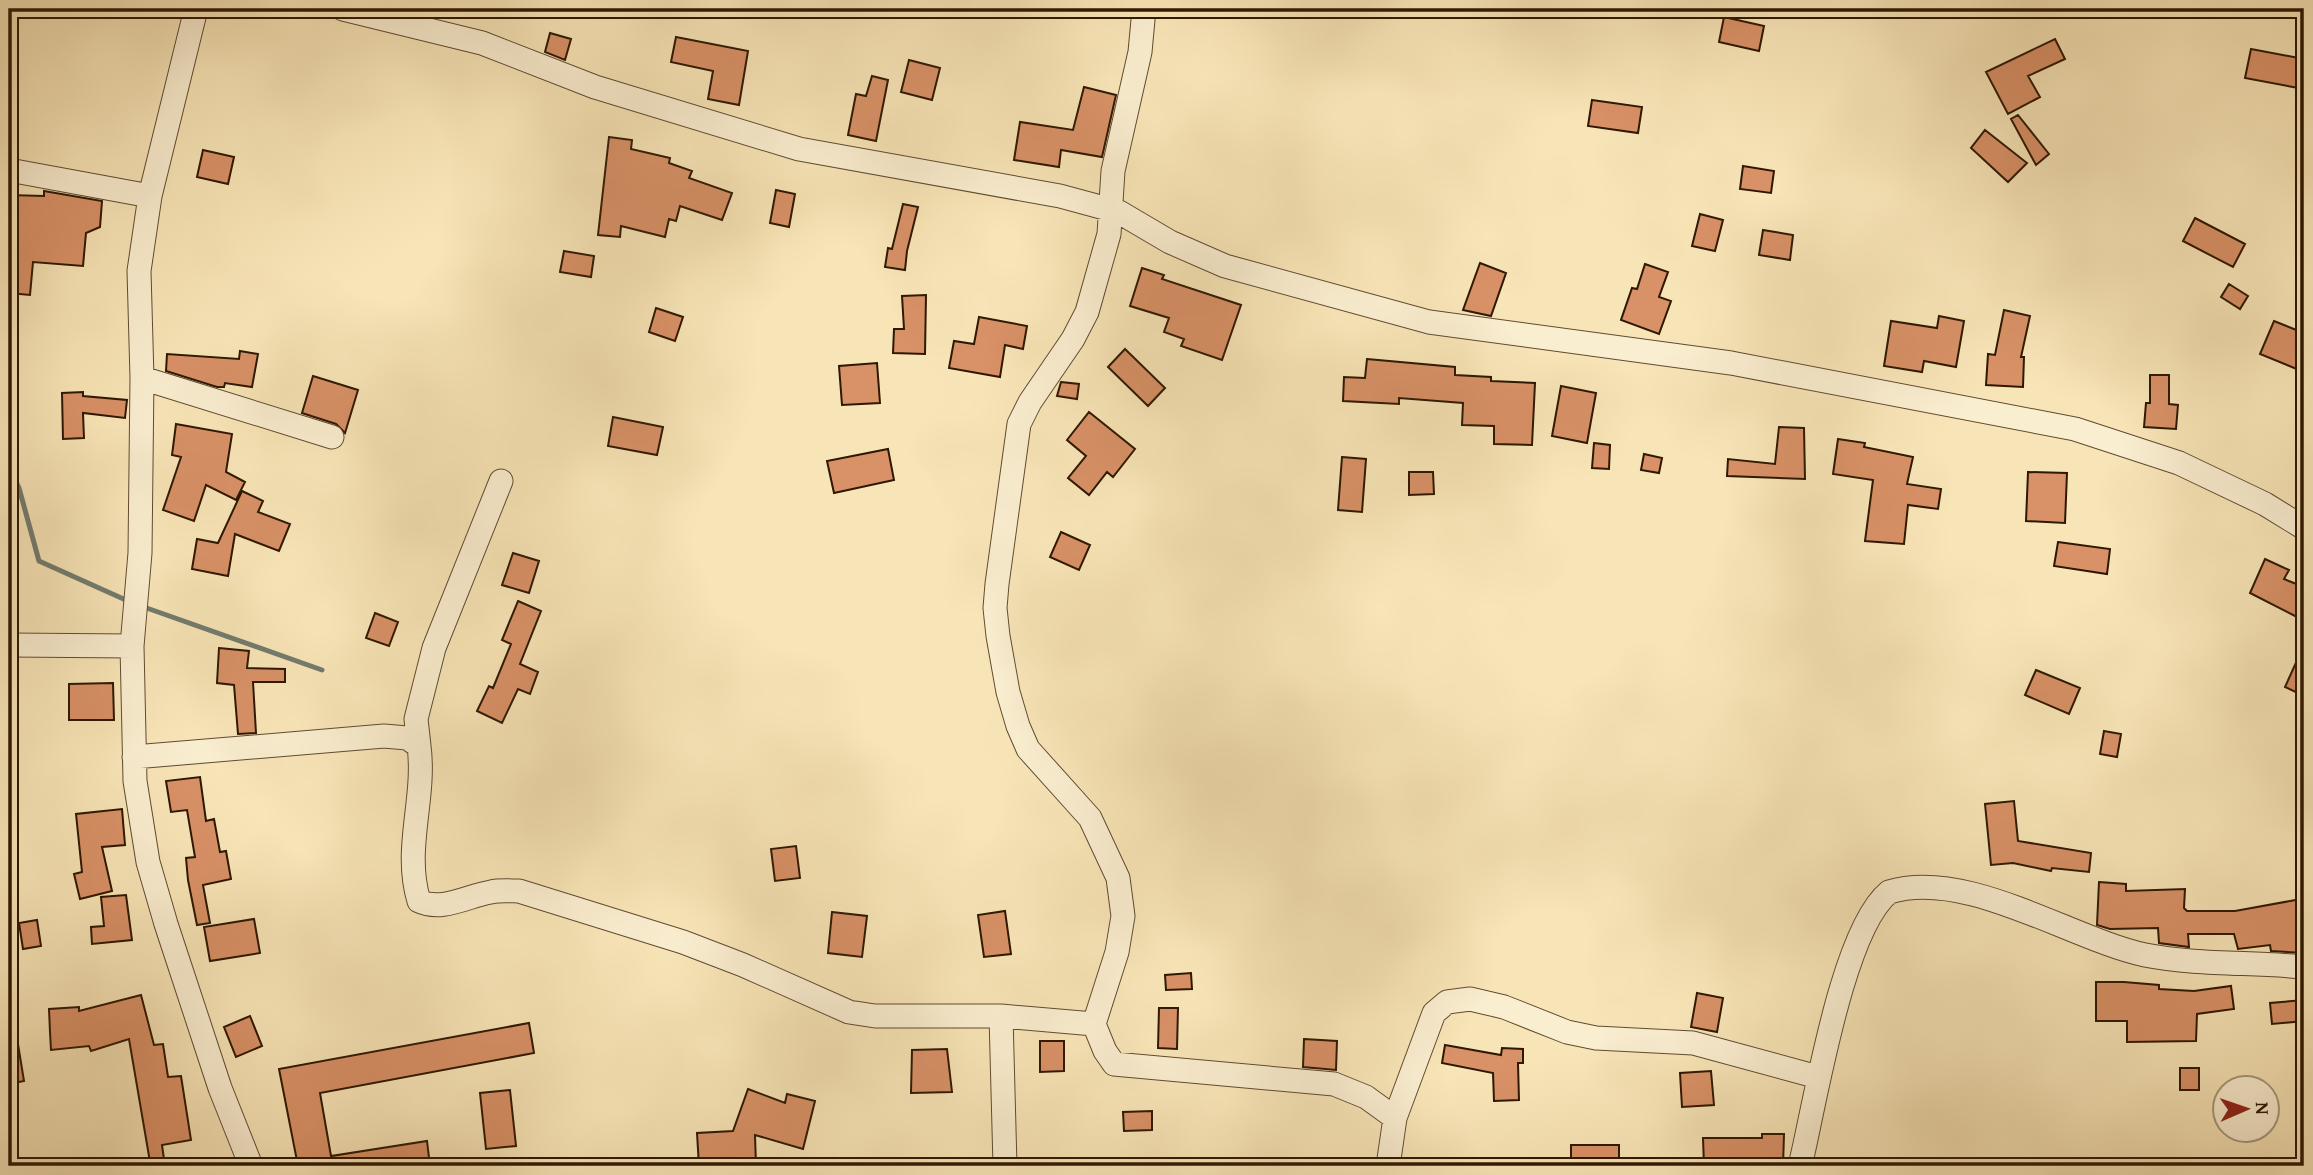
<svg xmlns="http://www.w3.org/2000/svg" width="2313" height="1175" font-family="'Gentium Book Plus',serif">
  <rect width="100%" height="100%" fill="#f8e5b7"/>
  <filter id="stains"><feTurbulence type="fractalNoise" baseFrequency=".00286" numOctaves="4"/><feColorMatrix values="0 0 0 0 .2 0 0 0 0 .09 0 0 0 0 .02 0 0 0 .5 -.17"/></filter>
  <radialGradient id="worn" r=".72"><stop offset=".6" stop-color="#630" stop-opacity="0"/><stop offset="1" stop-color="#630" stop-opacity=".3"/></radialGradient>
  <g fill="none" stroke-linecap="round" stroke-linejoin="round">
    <path stroke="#727c6e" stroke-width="5" d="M9,467L19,488L39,561L128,601
      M141,606L322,670"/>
  </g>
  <path fill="#d99167" stroke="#2e1803" stroke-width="2" d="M1724,17L1764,26L1759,51L1719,42Z
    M550,33L571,39L565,60L545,52Z
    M676,37L748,51L739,105L708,99L713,71L671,62Z
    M2055,39L2065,59L2028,76L2040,97L2008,114L1986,72Z
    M2251,49L2304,59V89L2245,78Z
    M909,60L940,68L932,100L901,92Z
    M872,76L888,80L876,141L848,135L856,94L866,96Z
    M1084,87L1116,95L1102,157L1061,150L1059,167L1014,160L1020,122L1073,130Z
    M1592,100L1642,107L1638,133L1588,126Z
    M2018,115L2049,154L2036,165L2011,119Z
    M1985,130L2027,163L2008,182L1971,148Z
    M609,137L632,140L631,149L670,158L669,163L692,171L689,178L732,193L722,220L680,206L676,221L669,219L665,237L621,226L620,237L598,235Z
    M203,150L234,157L228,184L197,177Z
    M1743,166L1774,171L1771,193L1740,189Z
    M776,190L795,194L789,227L770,223Z
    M44,191L102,201L100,227L86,233L83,266L33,262L30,295L9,293V195L44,196Z
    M903,204L918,207L907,251L905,270L885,267L888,248L892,249Z
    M1700,214L1723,220L1715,251L1692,246Z
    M2195,218L2245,244L2233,267L2183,241Z
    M1763,230L1793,235L1790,260L1759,255Z
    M564,251L594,256L591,277L560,272Z
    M1480,263L1506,273L1491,316L1463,310Z
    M1645,264L1668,272L1659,297L1671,301L1659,334L1621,320L1632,288L1637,289Z
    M1142,268L1164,275L1162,279L1241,305L1222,360L1181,346L1184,339L1164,332L1169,318L1130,306Z
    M2229,284L2248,296L2240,309L2221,297Z
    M926,295L925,354L893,353L894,329H904L902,296Z
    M656,308L683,317L675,341L649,332Z
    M2004,310L2030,316L2021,357H2024L2023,387L1986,385L1988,354L1995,355Z
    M1939,316L1964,321L1956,367L1924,361L1922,372L1884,366L1891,321L1937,328Z
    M979,317L1027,326L1023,349L1005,345L1000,377L949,368L954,341L974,344Z
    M2274,321L2304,333V372L2260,354Z
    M1125,349L1165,388L1148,406L1108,367Z
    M240,351L258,354L252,387L225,383L224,387H217L166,371L167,354L239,359Z
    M1367,359L1455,367V375L1491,377V381L1535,383L1532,445L1494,444V426L1462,425L1463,403L1399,398V404L1343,401L1344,377L1365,378Z
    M877,363L880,403L842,405L839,366Z
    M2150,375H2169V404L2178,405L2176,429L2144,427L2146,403H2150Z
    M313,376L358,390L345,433L336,424L302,413Z
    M1061,382L1079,384L1077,399L1057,396Z
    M1561,386L1596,393L1587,443L1552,436Z
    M83,392V396L127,400L125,418L83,413L84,438L63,439L62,393Z
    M1089,412L1135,449L1113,477L1107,472L1089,495L1068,478L1086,456L1067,440Z
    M613,417L663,427L657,455L608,446Z
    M176,424L232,434L226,472L245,482L236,500L206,485L194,521L163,510L181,457L172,455Z
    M1779,427L1804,428L1805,479L1727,476L1728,459L1775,464Z
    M1838,439L1865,443L1864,447L1913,457L1907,484L1941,489L1938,509L1908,505L1904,544L1865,541L1873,480L1833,474Z
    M1594,443L1610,445L1609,469L1592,468Z
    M888,449L894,480L834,493L827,461Z
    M1644,454L1662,458L1659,473L1641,470Z
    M1342,457L1366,459L1362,512L1338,510Z
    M1409,472H1433L1434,494L1409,495Z
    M2028,472L2067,473L2065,523L2026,521Z
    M242,491L263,501L258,512L290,524L279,551L235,534L228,576L192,569L197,539L218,543Z
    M1061,532L1090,545L1079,570L1050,557Z
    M2058,542L2110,549L2107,574L2054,566Z
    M513,553L539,561L529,593L502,585Z
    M2265,559L2289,570L2284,579L2304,587V599L2297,617L2250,593Z
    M518,601L541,611L520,664L538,672L530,694L518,689L502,723L477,711L489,686L493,688L511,644L502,640Z
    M375,613L398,622L389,646L366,638Z
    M2304,645V696L2285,687Z
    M219,648L249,651L247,668L285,669V682H253L256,733L238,734L234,685L217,683Z
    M2036,670L2080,688L2069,714L2025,695Z
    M113,683L114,720H69V684Z
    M2104,731L2121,734L2117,757L2100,754Z
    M200,777L206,821L214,819L220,852L226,851L231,879L203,885L210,923L197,925L188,880L186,858L195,857L187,810L171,812L166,781Z
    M2014,801L2018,841L2091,853L2089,872L2052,868L2051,871L2013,863L1991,865L1985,804Z
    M122,809L125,845L102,847L112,891L80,899L74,874L82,872L76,814Z
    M796,846L800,878L775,881L771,849Z
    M2099,882L2126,884V891L2185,889L2184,908L2187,911H2235L2301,899L2304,953L2271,951L2270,945L2238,949L2234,934H2188L2189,947L2159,943L2158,928L2110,929L2097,925Z
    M126,895L132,940L92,944L91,927L104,926L101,897Z
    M1005,911L1011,954L984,957L978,915Z
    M832,912L867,916L862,957L828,953Z
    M254,919L260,953L210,961L204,927Z
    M37,920L41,946L23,949L19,923Z
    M1191,973L1192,989L1166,990L1165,975Z
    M2096,982H2124L2159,985V989L2194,991L2231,986L2234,1009L2197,1014L2196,1041L2127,1042V1021H2096Z
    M1697,993L1723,998L1717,1032L1691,1027Z
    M141,995L154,1045L163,1044L168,1077L181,1076L191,1140L162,1145L164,1159L150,1162L129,1039L91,1051L89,1046L51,1050L50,1032L49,1009L79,1007V1011Z
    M2304,1000V1021L2272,1024L2270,1003Z
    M1159,1008H1178L1177,1049L1158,1048Z
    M250,1016L262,1046L236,1057L224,1027Z
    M529,1023L534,1053L320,1093L331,1156L427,1141L430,1166H298L279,1069Z
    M9,1038H17L24,1081L9,1084Z
    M1304,1039L1337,1041L1336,1070L1303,1067Z
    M1040,1041H1064V1071L1040,1072Z
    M1445,1045L1501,1055L1502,1048L1523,1049V1063H1518L1519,1100L1494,1101L1493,1073L1442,1063Z
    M947,1049L952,1092L911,1093L912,1050Z
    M2180,1068H2199V1090H2180Z
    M1711,1071L1714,1105L1682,1107L1680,1073Z
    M748,1089L785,1103L787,1094L815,1101L803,1149L755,1135L756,1166H699L697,1133L733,1131Z
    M510,1090L516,1146L486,1149L480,1093Z
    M1152,1111V1130L1124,1131L1123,1112Z
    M1762,1134H1784L1783,1166H1704L1703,1138H1762Z
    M1571,1145H1619V1166H1571Z"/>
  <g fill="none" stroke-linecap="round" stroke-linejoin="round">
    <g stroke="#604b30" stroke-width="25">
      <path id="minor" d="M196,9L150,196L139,271L142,378L140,553L132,646L135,781L148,862L166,924L220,1088L251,1166
        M343,9L482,43L595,87L799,149L1060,196L1119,212L1170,242L1225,266L1429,322L1731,363L2075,429L2179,463L2265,504L2304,528
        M9,170L150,196
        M142,378L332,437
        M9,645L132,646
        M419,746L416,719L434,648L501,481
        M134,757L384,736L407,738L419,746C426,799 403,849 419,901C442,912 467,896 491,892C500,890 510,891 519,891L683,942L743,965L849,1012L875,1016H1001L1094,1024L1105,1051L1114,1064L1334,1084L1366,1097L1395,1118L1388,1166
        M1001,1016L1005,1166
        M1094,1024L1117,952L1123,916L1118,878L1090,818L1028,749L1018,726L1008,692L998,636L995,608L997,584L1019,424L1030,402L1073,339L1087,312L1109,234L1113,171L1140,52L1144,9
        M1395,1118L1434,1013L1447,1002L1470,999L1504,1007L1567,1032L1596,1038L1693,1043L1818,1077
        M1800,1166C1815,1105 1842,930 1889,892C1966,868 2071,939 2145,955C2196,965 2252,962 2304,967"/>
    </g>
    <use href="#minor" stroke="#faeed0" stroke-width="23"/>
  </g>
  <rect width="2313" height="1175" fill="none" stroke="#f8e5b7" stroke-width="35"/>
  <rect x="10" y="10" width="2292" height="1154" fill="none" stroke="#2e1803" stroke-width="3.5"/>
  <rect x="18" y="18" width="2278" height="1140" fill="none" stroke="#2e1803" stroke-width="2"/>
  <g transform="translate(2246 1109) rotate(88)"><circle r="33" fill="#faeed0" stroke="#a8987e" stroke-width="2"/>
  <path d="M0-5L12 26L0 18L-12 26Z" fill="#8f2418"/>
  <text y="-10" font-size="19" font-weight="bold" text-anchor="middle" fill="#2e1803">N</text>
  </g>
  <rect width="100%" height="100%" filter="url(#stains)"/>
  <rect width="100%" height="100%" fill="url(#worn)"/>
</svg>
